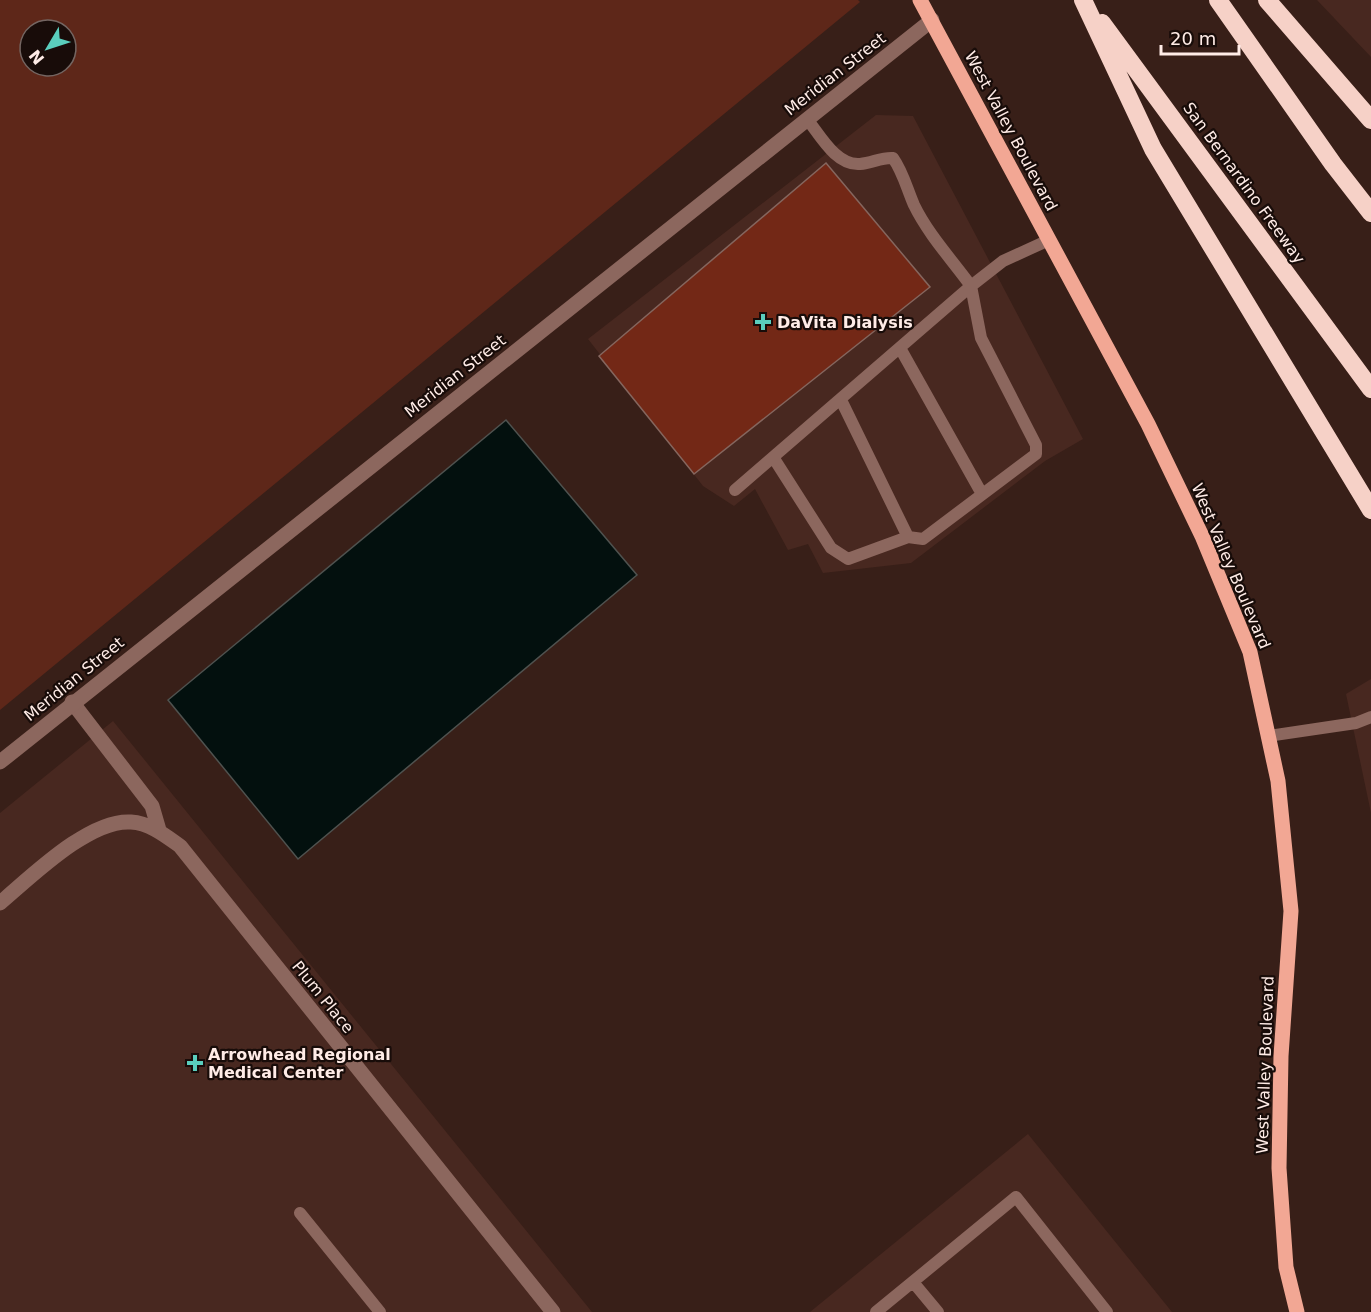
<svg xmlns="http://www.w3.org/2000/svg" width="1371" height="1312" font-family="'DejaVu Sans',sans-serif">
  <rect width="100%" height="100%" fill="#381f18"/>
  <path fill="#482820" d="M1317,0H1371V57Z
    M876,115L913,116L1083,439L1045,461L911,563L823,573L808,544L788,550L755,489L734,506L703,486L588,339Z
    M1371,679V813L1346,694Z
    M113,721L592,1312H0V813Z
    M1028,1134L1172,1312H810Z"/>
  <path fill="#5e2719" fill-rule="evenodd" d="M0,0H858L860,2L0,710ZM30,30H66V66H30Z"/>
  <path fill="#03100e" stroke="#4f524f" stroke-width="1.5" d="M506,420L637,575L298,859L168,700Z"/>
  <path fill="#732816" stroke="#85665e" stroke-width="1.5" d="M826,163L930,287L694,474L599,356Z"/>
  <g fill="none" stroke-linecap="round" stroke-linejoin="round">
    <path stroke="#8c675e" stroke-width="12" d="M807,119C820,135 836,166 860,164C872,163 882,157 893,158C903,172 907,189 914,205C928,234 952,260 971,286L1003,261L1049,240
      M900,348L982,494
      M841,400L908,537L923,539L1036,454V445L981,338L971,286
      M773,457L831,548L848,559L908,537
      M735,490L971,286
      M1268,736L1356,723L1371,717
      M300,1213L380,1312
      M913,1282L938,1312
      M876,1312L1016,1197L1107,1312"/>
    <path stroke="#8c675e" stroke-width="15" d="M72,702L152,806L159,830
      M0,903C31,877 89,819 131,822C150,823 166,836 180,846L553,1312"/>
    <path stroke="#8c675e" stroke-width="15" d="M0,762L932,20"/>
    <path stroke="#f2a794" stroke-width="15" d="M920,0L1148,424L1202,536L1250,652L1278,781L1291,911L1281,1056L1279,1168L1286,1267L1297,1312"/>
    <path stroke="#f6d1c7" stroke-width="18" d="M1083,0L1153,149L1371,510
      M1218,0L1333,164L1371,213
      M1267,0L1371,120
      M1102,23L1371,389"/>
  </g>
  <g fill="#5acebd" stroke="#180c09" stroke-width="2">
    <path d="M760 313h6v6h6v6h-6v6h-6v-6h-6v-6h6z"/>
    <path d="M192 1054h6v6h6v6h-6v6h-6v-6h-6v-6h6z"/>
  </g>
  <g text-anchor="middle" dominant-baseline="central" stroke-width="4.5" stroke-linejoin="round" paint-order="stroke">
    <g font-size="16" fill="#ffece7" stroke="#180c09">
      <text transform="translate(835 74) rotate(-38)">Meridian Street</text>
      <text transform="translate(1011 131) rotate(62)">West Valley Boulevard</text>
      <text transform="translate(1244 183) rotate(54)">San Bernardino Freeway</text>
      <text transform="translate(455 376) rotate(-38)">Meridian Street</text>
      <text transform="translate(1231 566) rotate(67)">West Valley Boulevard</text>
      <text transform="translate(74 679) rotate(-39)">Meridian Street</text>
      <text transform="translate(323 997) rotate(51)">Plum Place</text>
      <text transform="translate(1265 1065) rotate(-88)">West Valley Boulevard</text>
    </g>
    <g font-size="16" font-weight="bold" fill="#ffece7" stroke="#180c09" text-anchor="start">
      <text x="777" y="322">DaVita Dialysis</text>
      <text x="208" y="1054">Arrowhead Regional<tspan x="208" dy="18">Medical Center</tspan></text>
    </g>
  </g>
  <g transform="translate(48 48) rotate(231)"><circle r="28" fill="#180c09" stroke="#746662" stroke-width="1.5"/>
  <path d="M0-4.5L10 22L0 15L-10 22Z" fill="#5acebd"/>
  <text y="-9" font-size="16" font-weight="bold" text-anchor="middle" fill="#ffece7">N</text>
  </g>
  <path d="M1161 45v9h78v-9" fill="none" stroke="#ffece7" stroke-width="3"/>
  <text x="1170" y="45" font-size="18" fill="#ffece7" stroke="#180c09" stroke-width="4.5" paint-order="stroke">20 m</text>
</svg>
